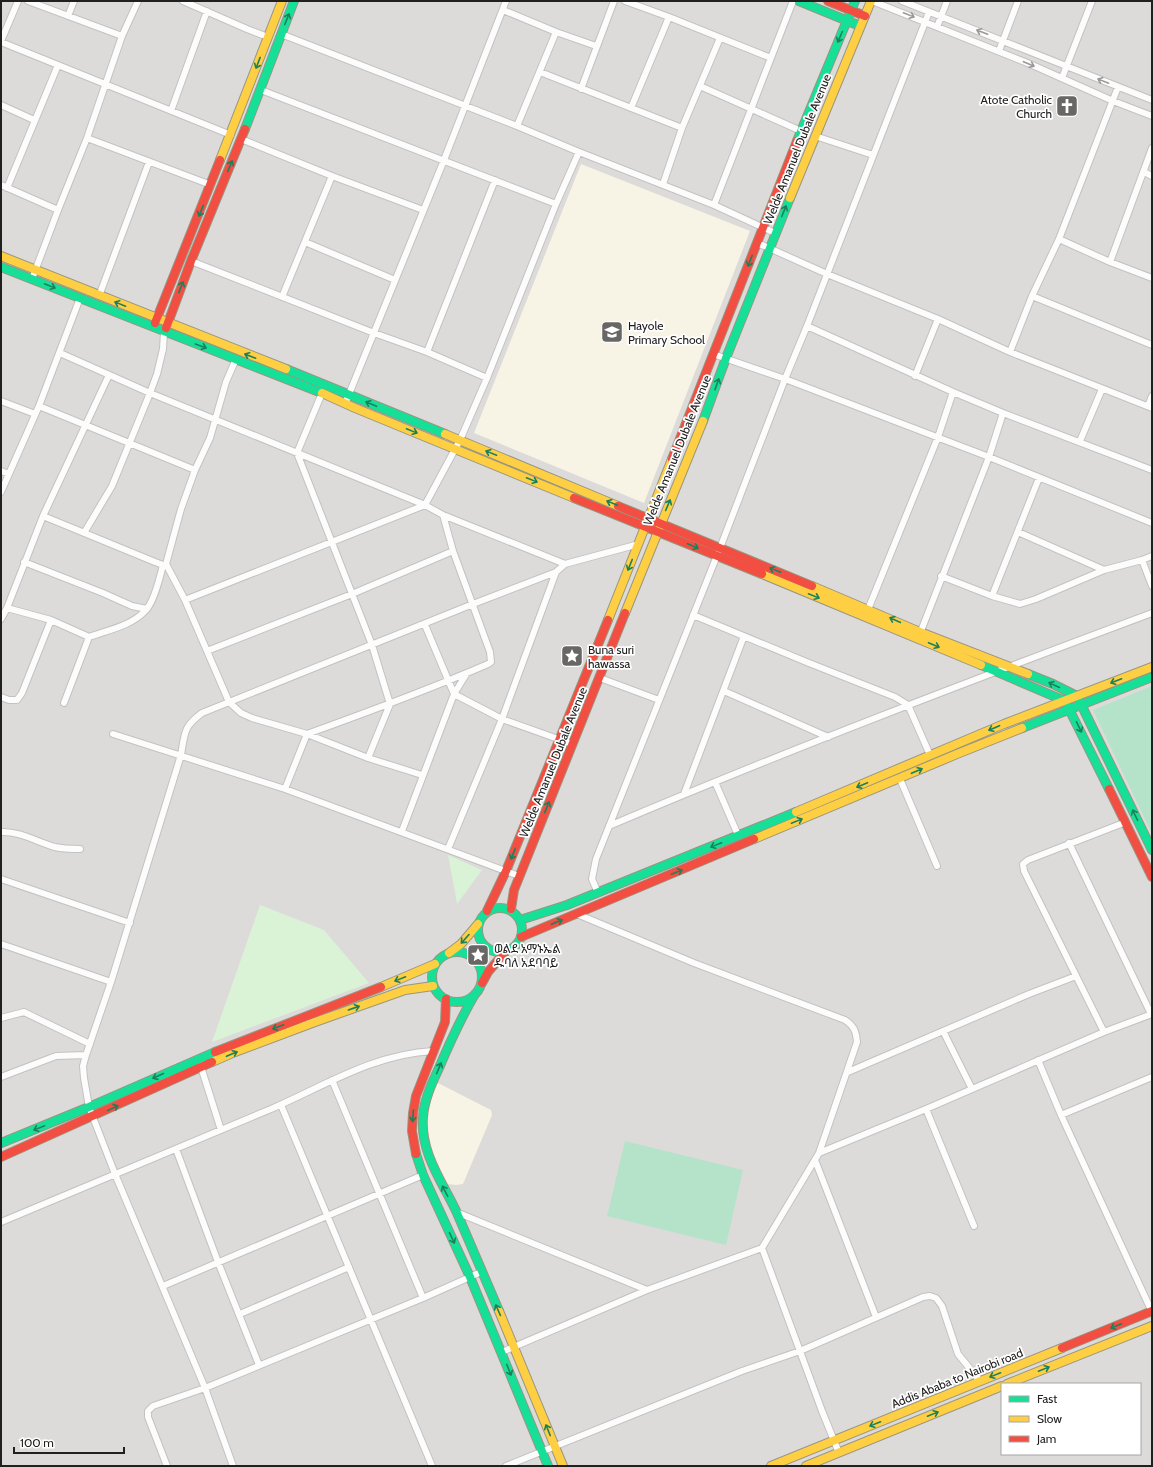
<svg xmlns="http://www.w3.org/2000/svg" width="1153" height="1467" font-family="Cabin,'Noto Sans Ethiopic',sans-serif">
  <rect width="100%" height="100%" fill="#eeebe9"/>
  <path fill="#dddbda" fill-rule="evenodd" d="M1,1H1152V1466H1ZM1002,1384H1140V1454H1002Z"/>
  <path fill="#f7f3e5" d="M581,164L750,231L644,503L474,433Z
    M436,1082L491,1110L492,1115L463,1184L456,1185L447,1184L442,1180L427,1139L426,1119Z"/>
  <path fill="#daf2d5" d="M448,855L482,870L457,904V903Z
    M260,905L324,930L369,983L212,1042Z"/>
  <path fill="#b5e3c9" d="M1152,686V834L1093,710Z
    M625,1141L743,1170L726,1245L607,1216Z"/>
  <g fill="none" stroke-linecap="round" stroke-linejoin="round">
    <g stroke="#c4c2c1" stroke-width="8">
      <path id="street" d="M28,1L122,36
        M183,1L247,29L268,37
        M625,1L669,17L771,58
        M872,1L1030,64L1113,101L1152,116
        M902,1L1152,100
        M503,10L556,32L517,126
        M68,16L74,1
        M937,27L947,1
        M556,32L596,46
        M281,34L517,126L579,152L714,205L775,233
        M1,41L18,1
        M1,42L231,135
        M999,51L1018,1
        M540,72L682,128
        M1062,78L1092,1
        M700,86L801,131
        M581,89L614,1
        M261,90L556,204
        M1,105L34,120
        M631,108L669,17
        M171,111L207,11
        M815,136L873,155
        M87,138L211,185
        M241,139L332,176L423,210
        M1144,172L1152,176
        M663,184L682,128L720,38
        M1,185L58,210
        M7,188L58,65
        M714,205L793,1
        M1059,239L1110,262L1152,278
        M305,242L395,280
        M757,243L769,248L827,274L938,319L1010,352L1152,408
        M191,261L374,333L427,352L487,378
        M1110,262L1152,148
        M32,279L58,210L87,138L122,36L138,1
        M99,296L149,162
        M1032,296L1152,345
        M282,297L332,176
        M807,326L953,392L1003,413L1152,470
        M427,352L495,180
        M1010,352L1032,296L1059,239L1118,87
        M60,353L150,393L425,505L443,515L565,564
        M713,354L785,379L989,457L1152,523
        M236,359L226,382L210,438L195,470L181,509L166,564L185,600L229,702L241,713L252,718L307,734L368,758L422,775
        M915,376L938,319
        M322,393L297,453L372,645L390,704L368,758
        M1,401L35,414
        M345,404L444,160L506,1
        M39,406L195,470
        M1148,406L1152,396
        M1080,441L1102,389
        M1,471L9,474
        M1,492L39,406L80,298
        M43,516L109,375
        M1018,532L1104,570
        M84,533L112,486L150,393L157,374L163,349L164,332
        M1142,560L1152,586
        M24,562L103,593L132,606L147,609
        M941,576L992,596L1020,604L1036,599L1104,570L1142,560L1152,556
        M992,596L1039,478
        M185,600L425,505L460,440L487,378L556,204L579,152
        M867,612L938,437L953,392
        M693,615L809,663L895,697L908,705L930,755
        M1,619L7,608L43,516L155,562L163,565L166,564
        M51,620L89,637C108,630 131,626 145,611C154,603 160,577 163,565
        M425,625L454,694L502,719L572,744
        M919,636L989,457L1003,413
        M207,651L352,594L453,551
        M600,678L659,700
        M724,691L828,737
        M1,697L9,700H17L22,693L51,620L7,608
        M64,703L89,637
        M113,734L285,789L519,876
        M900,779L937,866
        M715,782L738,835
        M285,789L307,734C368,712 428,690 488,664L491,662L490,652L453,551L443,515
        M684,794L744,636
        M609,826C788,750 970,681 1152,613
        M402,831L454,694L467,673
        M1,832C20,831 37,842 55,847C63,849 72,849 80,849
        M1069,843L1151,1014
        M448,849L502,719L556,572
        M1,879L130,923
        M598,893L592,879L596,859L720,548L785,379L807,326L929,12
        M577,914L694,963L845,1020C854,1026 856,1031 857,1042L819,1153
        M1,944L111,982
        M1,1018L24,1012L90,1044
        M943,1031L972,1089
        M1104,1032L1024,871L1023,864L1028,860L1126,822
        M204,1056L201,1067L221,1130
        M1038,1060L1061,1115L1152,1312
        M848,1072L1029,994L1076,976
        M1,1077L56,1056L86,1055
        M332,1080L423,1298
        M281,1105L432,1466
        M926,1109L974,1226
        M1061,1115L1152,1077
        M176,1149L218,1262L259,1365
        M815,1160L876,1317
        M456,1212L647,1290
        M1,1222C91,1184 181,1147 271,1109C324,1086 374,1054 433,1051
        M762,1248L822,1411L839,1453
        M163,1286L423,1175
        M240,1314L349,1267
        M502,1352L647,1290L762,1248L819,1153L926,1109L1104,1032L1152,1014
        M167,1466L148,1417V1411L153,1406L205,1388L423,1298L481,1272
        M233,1466L205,1388L115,1174L89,1107L84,1078L83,1066L86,1055L111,982L181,755C185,733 183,727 202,713L473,604L556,572L565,564L639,544
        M506,1466L742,1371L800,1351L923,1297L930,1296L936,1298L942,1306L958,1354L980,1381"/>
    </g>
    <g stroke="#989681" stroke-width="10">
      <path id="fast" d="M799,1L860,26
        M245,129L294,1
        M797,141L855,1
        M1,267L322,393
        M286,369L445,434
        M703,421L726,358L790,198
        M981,665L1065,701L1109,789
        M1028,674L1053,684L1077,696L1152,850
        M1022,728L1152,677
        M478 930a22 22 0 1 1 44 0a22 22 0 1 1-44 0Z
        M520,920L567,905L796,812
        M432 977a25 25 0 1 1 50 0a25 25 0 1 1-50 0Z
        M475,994C461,1018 450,1042 439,1068C432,1083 424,1100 423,1117C420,1153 443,1183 457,1213C471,1246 485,1279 499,1311
        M1,1143L89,1107L215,1052
        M416,1154L423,1175L470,1277L548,1466"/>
    </g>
    <g stroke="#989681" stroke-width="10">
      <path id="slow" d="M220,160L282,1
        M790,198L871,1
        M1,256L286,369
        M322,393L355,408L574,498
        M445,434L618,506
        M762,574L981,665
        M812,586L920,632L1028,674
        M625,613L703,421
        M608,620L672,459
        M796,812L1004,724L1152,667
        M754,839L957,754L1022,728
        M449,953L461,944L478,924
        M381,987L435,964
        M212,1062L235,1052L315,1022L405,990L433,986
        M499,1311L563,1466
        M1007,1384L1152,1326
        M771,1466L1062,1348
        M806,1466L1002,1386"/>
    </g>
    <g stroke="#989681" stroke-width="10">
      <path id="jam" d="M828,1L865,16
        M155,323L220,160
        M166,328L191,261L245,129
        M672,459L797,141
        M574,498L762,574
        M618,506L812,586
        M1109,789L1152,877
        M511,909L514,890L625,613
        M487,911L506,871L608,620
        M521,937L754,839
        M482,983L488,972L505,952
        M215,1052L381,987
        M416,1154L412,1131L413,1113L416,1096L445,1022L446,999
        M1,1157L212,1062
        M1062,1348L1152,1311"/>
    </g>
    <use href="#street" stroke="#fcfcfc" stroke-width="6"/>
    <use href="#fast" stroke="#16e098" stroke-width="8"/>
    <use href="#slow" stroke="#ffcf43" stroke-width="8"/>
    <use href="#jam" stroke="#f24e42" stroke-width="8"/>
  </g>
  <defs><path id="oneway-shaft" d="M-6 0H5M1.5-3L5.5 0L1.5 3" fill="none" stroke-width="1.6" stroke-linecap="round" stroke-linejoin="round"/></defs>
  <g stroke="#999">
    <use href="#oneway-shaft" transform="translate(909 15) rotate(22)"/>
    <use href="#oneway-shaft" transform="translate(982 32) rotate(-159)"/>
    <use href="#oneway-shaft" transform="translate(1029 64) rotate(23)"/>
    <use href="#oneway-shaft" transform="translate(1103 81) rotate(-158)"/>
  </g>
  <g stroke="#1b805c">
    <use href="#oneway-shaft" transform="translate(287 19) rotate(-68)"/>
    <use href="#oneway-shaft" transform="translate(840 37) rotate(113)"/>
    <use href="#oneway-shaft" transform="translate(258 63) rotate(111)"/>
    <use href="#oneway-shaft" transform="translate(230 166) rotate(-68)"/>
    <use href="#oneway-shaft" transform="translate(201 211) rotate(112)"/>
    <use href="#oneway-shaft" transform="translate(784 211) rotate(-68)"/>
    <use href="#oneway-shaft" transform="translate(750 261) rotate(111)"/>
    <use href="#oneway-shaft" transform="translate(50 286) rotate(22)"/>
    <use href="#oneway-shaft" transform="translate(181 287) rotate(-69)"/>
    <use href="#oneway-shaft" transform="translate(120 304) rotate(-158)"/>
    <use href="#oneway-shaft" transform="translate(201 346) rotate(20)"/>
    <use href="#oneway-shaft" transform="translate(250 356) rotate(-159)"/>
    <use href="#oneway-shaft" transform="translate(717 384) rotate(-70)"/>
    <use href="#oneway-shaft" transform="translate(371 404) rotate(-157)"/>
    <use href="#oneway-shaft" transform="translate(412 431) rotate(22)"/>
    <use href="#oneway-shaft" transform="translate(491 453) rotate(-158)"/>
    <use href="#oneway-shaft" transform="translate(532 480) rotate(22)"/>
    <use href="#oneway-shaft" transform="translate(612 503) rotate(-158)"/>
    <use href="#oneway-shaft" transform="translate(668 505) rotate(-67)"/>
    <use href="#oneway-shaft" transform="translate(693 546) rotate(23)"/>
    <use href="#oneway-shaft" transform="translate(630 565) rotate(112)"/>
    <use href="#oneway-shaft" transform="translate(775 570) rotate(-158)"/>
    <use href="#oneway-shaft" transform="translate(814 596) rotate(22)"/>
    <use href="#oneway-shaft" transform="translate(895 620) rotate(-156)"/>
    <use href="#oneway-shaft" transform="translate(934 645) rotate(23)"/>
    <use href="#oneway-shaft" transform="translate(1116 681) rotate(159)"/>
    <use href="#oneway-shaft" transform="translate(1054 685) rotate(-155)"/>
    <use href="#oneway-shaft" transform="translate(1079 727) rotate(64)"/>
    <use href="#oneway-shaft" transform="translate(994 728) rotate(157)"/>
    <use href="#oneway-shaft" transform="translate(917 771) rotate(-23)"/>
    <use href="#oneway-shaft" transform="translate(862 785) rotate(157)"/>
    <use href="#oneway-shaft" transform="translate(547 807) rotate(-68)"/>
    <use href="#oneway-shaft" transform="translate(1135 815) rotate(-116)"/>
    <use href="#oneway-shaft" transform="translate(797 821) rotate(-22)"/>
    <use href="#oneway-shaft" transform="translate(716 845) rotate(158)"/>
    <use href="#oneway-shaft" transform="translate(513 854) rotate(112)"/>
    <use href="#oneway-shaft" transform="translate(677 872) rotate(-22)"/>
    <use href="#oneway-shaft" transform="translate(557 922) rotate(-23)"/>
    <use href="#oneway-shaft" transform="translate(465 939) rotate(132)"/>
    <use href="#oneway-shaft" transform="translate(400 979) rotate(158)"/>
    <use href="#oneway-shaft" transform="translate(354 1008) rotate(-19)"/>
    <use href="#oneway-shaft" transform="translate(278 1027) rotate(159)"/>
    <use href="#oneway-shaft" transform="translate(232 1054) rotate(-23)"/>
    <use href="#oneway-shaft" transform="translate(439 1068) rotate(-67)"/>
    <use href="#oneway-shaft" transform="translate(158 1076) rotate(156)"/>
    <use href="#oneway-shaft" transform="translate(113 1108) rotate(-25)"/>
    <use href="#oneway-shaft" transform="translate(413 1116) rotate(94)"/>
    <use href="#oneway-shaft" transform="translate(39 1128) rotate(158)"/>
    <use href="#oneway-shaft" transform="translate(445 1191) rotate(-117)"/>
    <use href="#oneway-shaft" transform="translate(452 1238) rotate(65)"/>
    <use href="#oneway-shaft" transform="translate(498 1310) rotate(-114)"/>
    <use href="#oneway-shaft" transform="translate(1116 1326) rotate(158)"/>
    <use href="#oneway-shaft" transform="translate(1044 1369) rotate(-22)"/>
    <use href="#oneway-shaft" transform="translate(509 1370) rotate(68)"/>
    <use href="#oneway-shaft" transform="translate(995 1375) rotate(158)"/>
    <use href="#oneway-shaft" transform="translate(933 1414) rotate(-22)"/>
    <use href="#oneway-shaft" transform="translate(875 1424) rotate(158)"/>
    <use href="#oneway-shaft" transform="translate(548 1430) rotate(-112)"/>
  </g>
  <defs>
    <g id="church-square" transform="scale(1.15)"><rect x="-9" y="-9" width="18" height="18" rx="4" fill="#686766" stroke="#fff"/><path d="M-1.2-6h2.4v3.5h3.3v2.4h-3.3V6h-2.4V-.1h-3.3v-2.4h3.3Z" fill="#fff"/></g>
    <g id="school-square" transform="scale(1.15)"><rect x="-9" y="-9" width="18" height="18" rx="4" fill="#686766" stroke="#fff"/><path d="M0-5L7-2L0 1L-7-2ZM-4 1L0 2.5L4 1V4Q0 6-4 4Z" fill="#fff"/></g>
    <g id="sight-square" transform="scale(1.15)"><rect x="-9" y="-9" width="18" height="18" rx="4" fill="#686766" stroke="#fff"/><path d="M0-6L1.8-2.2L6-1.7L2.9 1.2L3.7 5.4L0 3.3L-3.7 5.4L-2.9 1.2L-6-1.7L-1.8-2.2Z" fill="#fff"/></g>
  </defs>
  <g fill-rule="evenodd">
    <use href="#church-square" x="1067" y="106"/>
    <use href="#school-square" x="612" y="332"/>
    <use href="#sight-square" x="572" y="656"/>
    <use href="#sight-square" x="478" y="955"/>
  </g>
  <g text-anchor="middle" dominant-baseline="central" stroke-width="3.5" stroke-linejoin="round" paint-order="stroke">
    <g font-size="12" fill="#202020" stroke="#fff" text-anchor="start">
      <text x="1052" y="99" text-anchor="end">Atote Catholic<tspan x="1052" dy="14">Church</tspan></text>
      <text x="628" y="325">Hayole<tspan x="628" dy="14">Primary School</tspan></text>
      <text x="588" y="649">Buna suri<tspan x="588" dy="14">hawassa</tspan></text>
      <text x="494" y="948">ወልደ አማኑኤል<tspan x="494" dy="14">ዱባለ አደባባይ</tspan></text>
    </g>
    <g font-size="12" fill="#202020" stroke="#fff">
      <text transform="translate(797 149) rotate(-68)">Welde Amanuel Dubale Avenue</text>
      <text transform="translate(677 450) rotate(-68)">Welde Amanuel Dubale Avenue</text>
      <text transform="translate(553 762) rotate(-68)">Welde Amanuel Dubale Avenue</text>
      <text transform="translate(957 1378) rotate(-22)">Addis Ababa to Nairobi road</text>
    </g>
  </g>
  <rect width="1153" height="1467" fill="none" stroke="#202020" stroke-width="4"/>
  <rect x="1001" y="1383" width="140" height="72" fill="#ffffff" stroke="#a6a6a6"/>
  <rect x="1009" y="1396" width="20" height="6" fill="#16e098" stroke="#a6a6a6"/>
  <text x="1037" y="1403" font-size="12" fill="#202020">Fast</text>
  <rect x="1009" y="1416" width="20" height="6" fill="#ffcf43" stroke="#a6a6a6"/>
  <text x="1037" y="1423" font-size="12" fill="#202020">Slow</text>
  <rect x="1009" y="1436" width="20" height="6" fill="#f24e42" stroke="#a6a6a6"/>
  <text x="1037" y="1443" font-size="12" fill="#202020">Jam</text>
  <path d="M14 1447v6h110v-6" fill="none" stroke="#202020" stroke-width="2"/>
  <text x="20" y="1447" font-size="12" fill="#202020" stroke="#ffffff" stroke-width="3" paint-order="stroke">100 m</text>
</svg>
